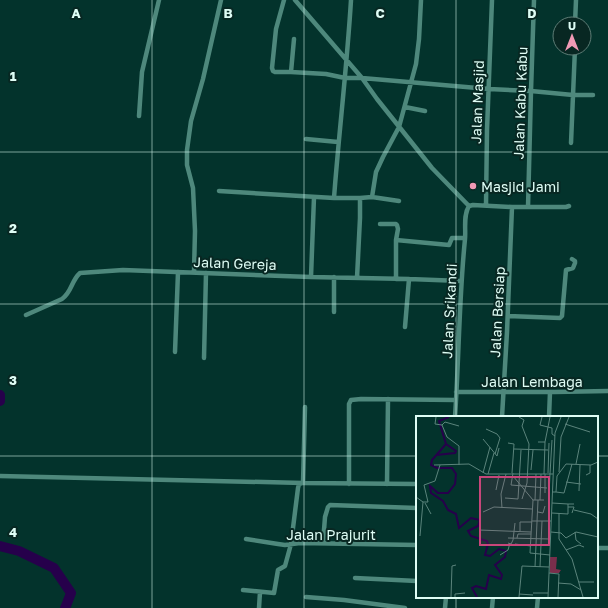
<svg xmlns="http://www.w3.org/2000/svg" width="608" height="608" font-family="'Golos Text',sans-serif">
  <rect width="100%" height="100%" fill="#03332c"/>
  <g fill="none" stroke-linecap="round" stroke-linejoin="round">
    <path stroke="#26004b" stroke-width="10" d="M0,395V401
      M0,546L19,551L54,568L71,593L66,606L65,608"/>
    <path stroke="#4e887c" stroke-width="4.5" d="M284,0L276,29L272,68L273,71L275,72H291L326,74L345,78H362L489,89L531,91L573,95H593
      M295,0L362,78L377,99L432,168L469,206L473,205L512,207H566L569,206
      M575,24L576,0
      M291,72L294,39
      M405,107L425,111
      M139,116L142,72L159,0
      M306,139L338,142
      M571,143L575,48
      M219,191L334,198H360L372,197L399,201
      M372,197L376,172L383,157L399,127L416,64L419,39L421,0
      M334,198C339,132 347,66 351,0
      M486,205L487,130L492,0
      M528,207L531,91L534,0
      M380,224H396L397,225L398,229L396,240V279
      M396,240L449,245L452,238H465
      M194,272L195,231L193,188L187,165V150L191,121L203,79L221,0
      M311,277L314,197
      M357,278L360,218V198
      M334,312V277
      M26,315L62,299C72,292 71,281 80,273L123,270L311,277L409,279L461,281
      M508,316L560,318L562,316L566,270L573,268L575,263V261L572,259
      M405,327L409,279
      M175,352L178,272
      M204,358L206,273
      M456,392H555L608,391
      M455,417C459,358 459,298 465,239C466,229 463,215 469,206
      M502,417L507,332L512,207
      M549,417L550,392
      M0,476L303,483L417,484
      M303,483L305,407
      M349,484V404L351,400L361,399L456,400
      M387,484L388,399
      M246,539L278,544L285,545L300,543L417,545
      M323,543L325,517L328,507L330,505L417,508
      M597,548H608
      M355,578L417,581
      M243,590L274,593L278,570L285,566L291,544L298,488L299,484L302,483
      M306,597L344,600L405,608
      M259,608L260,592
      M445,608L446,597
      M492,608L493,597
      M537,608L538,597"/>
  </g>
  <path fill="none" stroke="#dffdf5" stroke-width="1" stroke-opacity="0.55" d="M152,0V608M304,0V608M456,0V417M0,152H608M0,304H608M0,456H417M597,456H608M456,597V608"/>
  <circle fill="#f09ab5" stroke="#082722" stroke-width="1.5" cx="473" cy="186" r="4"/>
  <g text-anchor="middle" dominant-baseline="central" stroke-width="4" stroke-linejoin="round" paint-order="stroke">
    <g font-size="14" fill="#dffdf5" stroke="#082722">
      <text transform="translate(477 102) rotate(-88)">Jalan Masjid</text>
      <text transform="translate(520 103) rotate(-88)">Jalan Kabu Kabu</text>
      <text transform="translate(235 263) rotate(2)">Jalan Gereja</text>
      <text transform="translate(449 311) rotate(-87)">Jalan Srikandi</text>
      <text transform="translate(497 312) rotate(-87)">Jalan Bersiap</text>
      <text x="532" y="381">Jalan Lembaga</text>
      <text x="331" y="534">Jalan Prajurit</text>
    </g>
    <g font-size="14" fill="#dffdf5" stroke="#082722" text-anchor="start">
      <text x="481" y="186">Masjid Jami</text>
    </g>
  </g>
  <g transform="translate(416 416)">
    <rect width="182" height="182" fill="#03332c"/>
    <path d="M134,141H141L140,153L145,154L143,157H134Z" fill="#792e4b"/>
    <path fill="none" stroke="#26004b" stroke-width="2" d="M33,1L23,5L30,28L16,44L15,49L21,52H36L40,58L39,68L32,77H22L14,70L15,77L27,85L32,94L40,98L43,112L55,102L64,104L62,110L52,115L55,120L71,125L72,128L69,139L74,140L83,133L90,135L89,141L79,149L86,159L85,163L73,159L70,173L60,170L56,172L61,181M20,39L39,37L40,35L30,28"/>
    <path fill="none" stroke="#5b847c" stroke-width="1" d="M20,1L19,8L26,9L31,21L43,30V49M103,1L108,4L106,10L113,28L111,67L106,83M126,1L124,9L136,12V18L139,20M149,8L174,16M26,9L29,6L43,10M70,13L81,18L84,22L79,38M67,23L81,40L83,32M122,26H129L128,58M129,26L134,1M92,27L98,28L96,57M98,33L132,34M160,48L164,28M18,49L53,48L70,58H137M115,54L117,34M143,56L145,21L153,1M67,57L74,31M97,57L95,69L131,72M132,57L133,27M72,58L78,37M134,58L136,24M170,59L174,57V49M97,60L117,84H128M150,66L165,68M80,74L83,59M163,75L164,49M136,76H140L141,60L150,48L175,49L182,46M140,76L148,77L156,48M129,77V58M133,79L134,58M0,81L7,86H12L8,69L19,65L24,49M89,82L102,83M102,83L105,34M117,84L114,137L134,139M119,84L120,58M124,84L125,58M9,87L15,98M136,87L152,88M152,91H158L156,97M86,92L85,78L90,58M158,94L175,98L182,103M67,96L78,91L116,93M122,96L127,97L129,90M136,97L152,98V88H158M143,97V123L156,143L167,181M116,105H135M63,114L115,116M104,115V106H116M135,116L145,117L150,122L160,116L182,121M159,116L160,124L165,128M4,120L7,86M92,122L134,123M101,122L102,118H115M92,127L95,128L97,124L99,107M99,128L115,130M150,134L163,129L168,131M84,139L92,134L94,127M119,151L122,84M124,151L126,105M133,157L143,158L142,181M163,166H178M142,167L155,168L165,174M117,177H132M103,178L117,179M35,181L36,150L40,149M39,181V178L49,177M103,181L106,150L133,151M132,181L139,17L145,1"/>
    <path fill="#c8467a" fill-opacity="0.15" stroke="#c8467a" stroke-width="2" d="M64,61H133V129H64Z"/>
    <rect width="182" height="182" fill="none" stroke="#dffdf5" stroke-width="2"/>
  </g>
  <g font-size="13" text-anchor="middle" font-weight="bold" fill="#dffdf5" stroke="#082722" stroke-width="4" stroke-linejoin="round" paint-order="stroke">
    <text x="76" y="18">A</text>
    <text x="228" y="18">B</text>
    <text x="380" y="18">C</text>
    <text x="532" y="18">D</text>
    <text x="13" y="81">1</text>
    <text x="13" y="233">2</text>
    <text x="13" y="385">3</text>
    <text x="13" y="537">4</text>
  </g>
  <g transform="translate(572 36)"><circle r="19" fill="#082722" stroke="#5e7d76"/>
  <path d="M0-3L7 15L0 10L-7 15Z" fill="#f09ab5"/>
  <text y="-6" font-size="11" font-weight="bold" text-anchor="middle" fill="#dffdf5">U</text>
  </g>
</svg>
